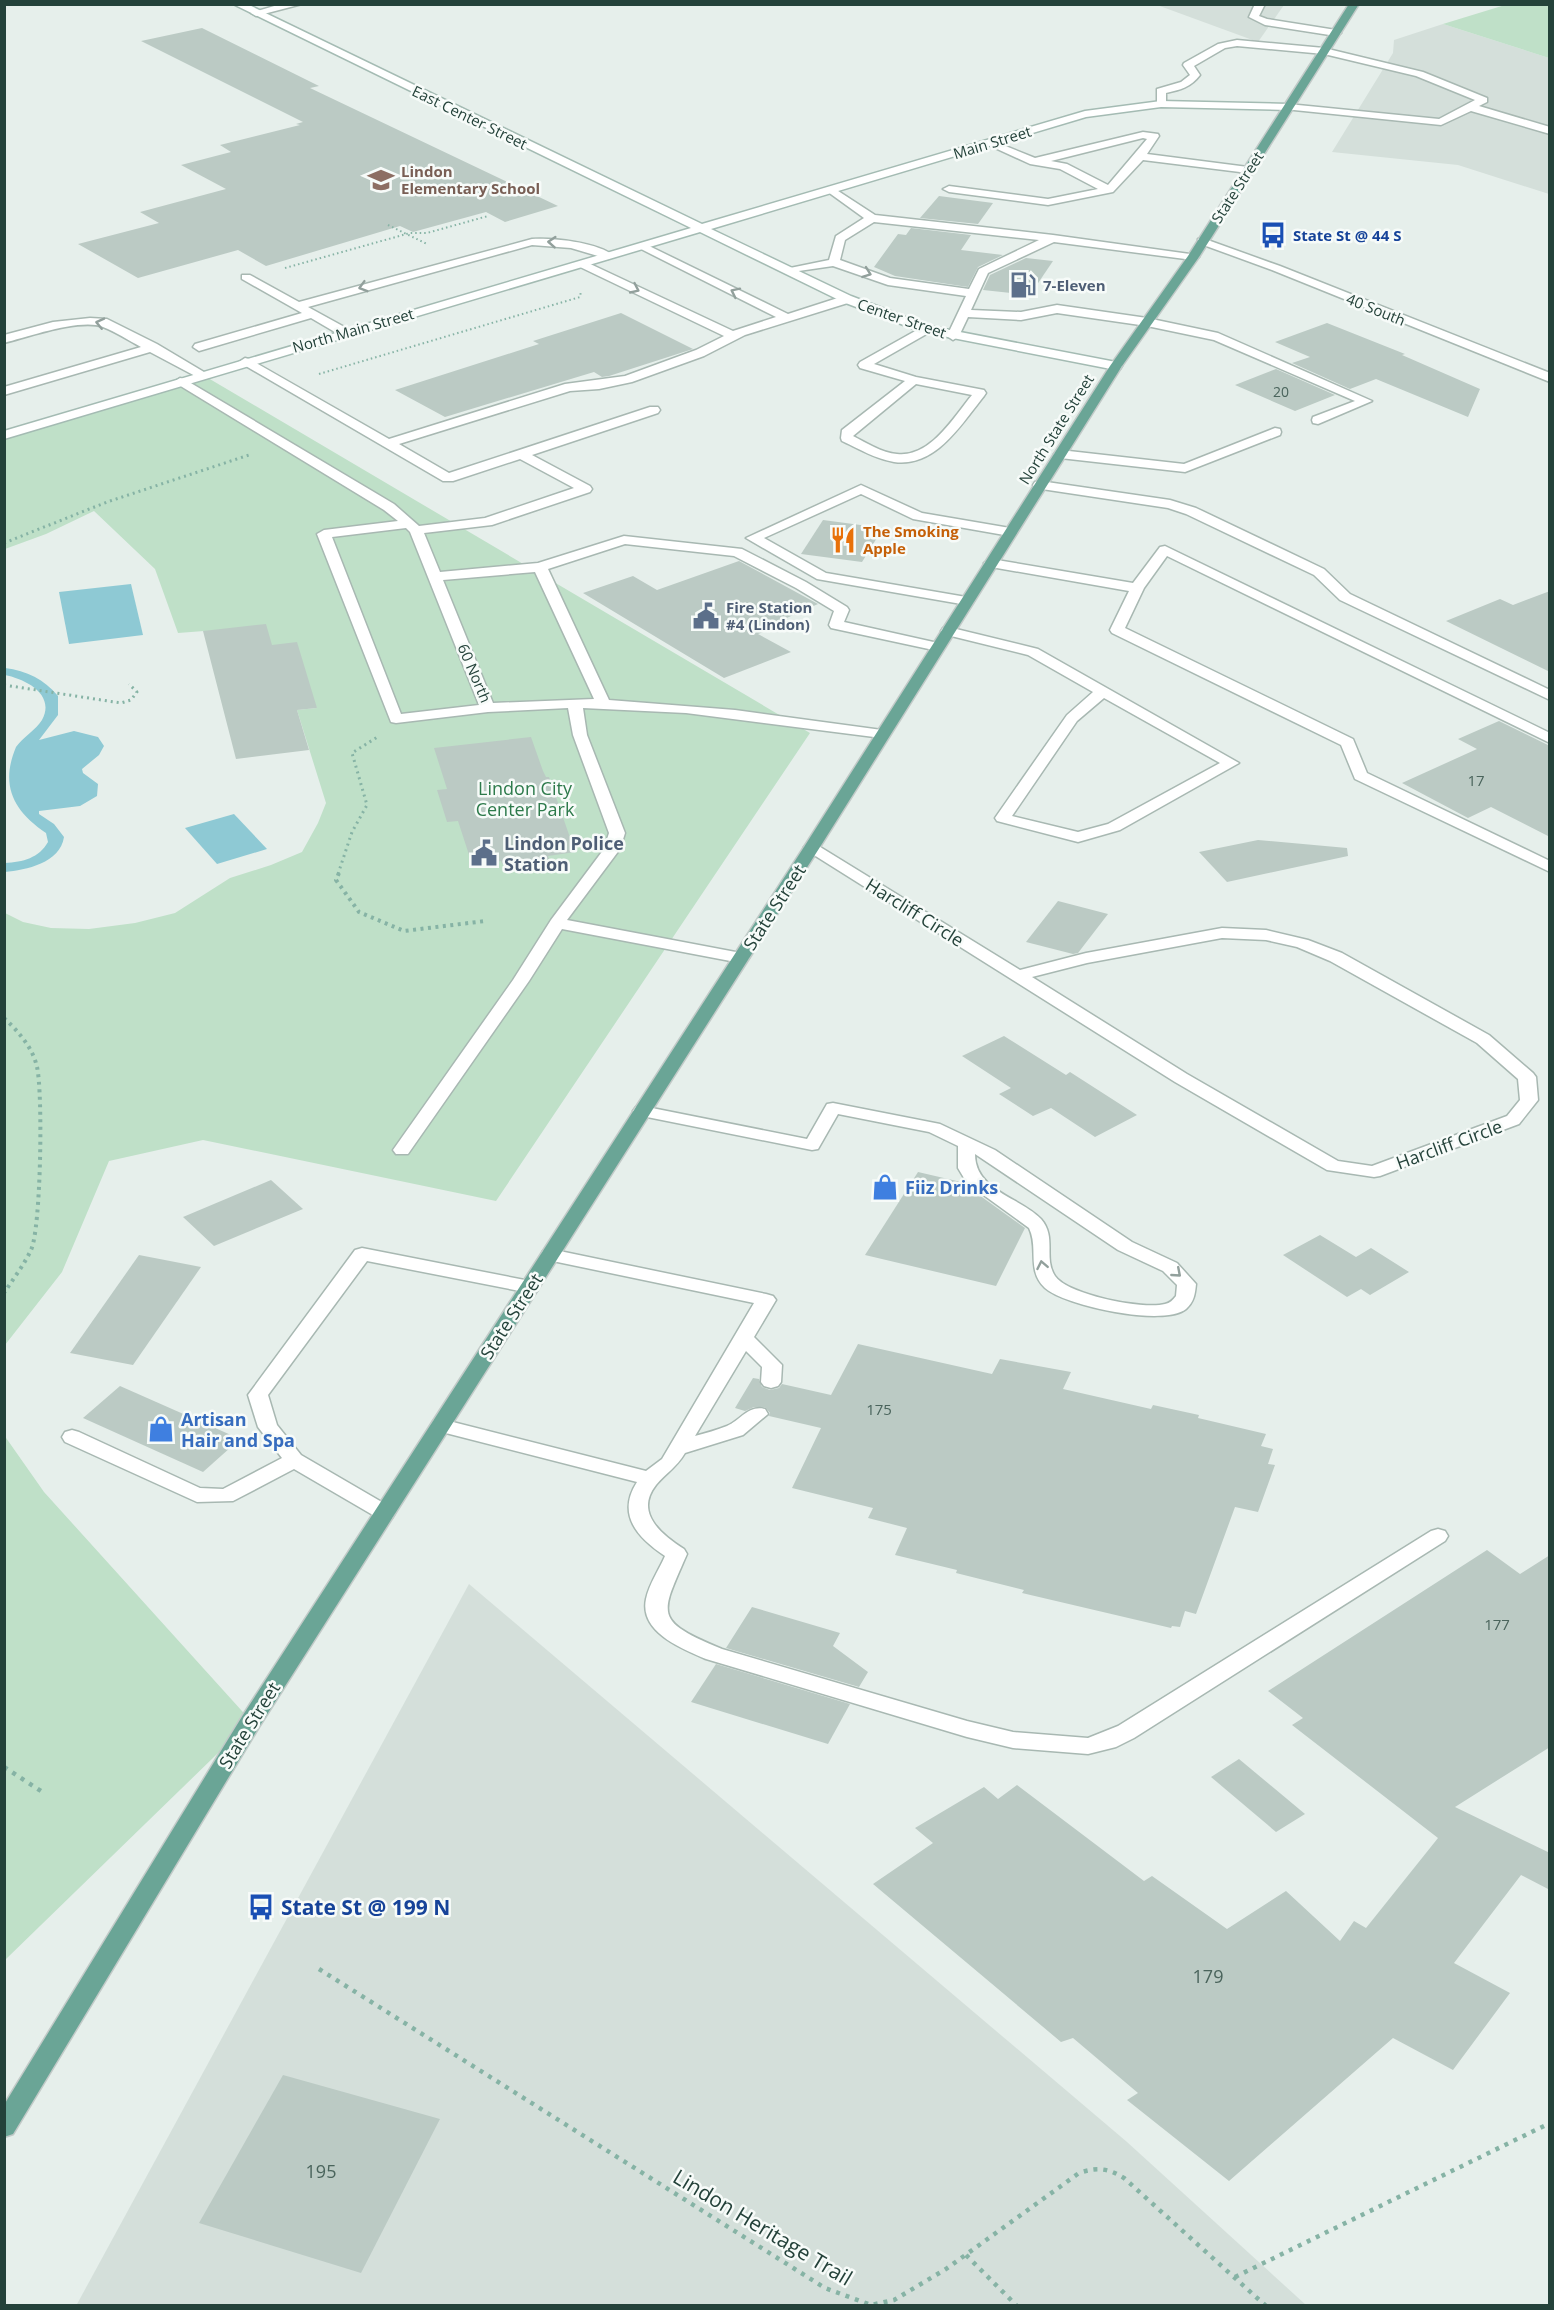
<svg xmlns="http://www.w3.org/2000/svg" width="1554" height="2310" viewBox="0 0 1554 2310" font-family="'Open Sans',sans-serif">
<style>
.built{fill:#d4dfda}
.green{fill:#bfe0c8}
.water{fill:#8ec9d4}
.building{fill:#bbcac4}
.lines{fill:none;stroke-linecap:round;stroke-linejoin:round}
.lane-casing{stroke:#a8b8b2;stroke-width:3}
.street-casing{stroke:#a8b8b2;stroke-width:3}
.secondary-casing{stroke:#a4bbb3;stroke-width:3}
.primary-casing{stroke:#c2cac8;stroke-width:3}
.path-far3{stroke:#86b3a5;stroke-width:2;stroke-dasharray:1.5 3;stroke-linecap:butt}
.path-far2{stroke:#86b3a5;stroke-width:3;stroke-dasharray:2 4;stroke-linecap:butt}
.path-far1{stroke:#86b3a5;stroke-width:4;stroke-dasharray:3 4.5;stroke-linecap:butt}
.path{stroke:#86b3a5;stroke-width:4.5;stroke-dasharray:4 6;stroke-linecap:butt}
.lane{fill:#fff;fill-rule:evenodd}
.street{fill:#fff;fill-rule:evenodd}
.secondary{fill:#fff;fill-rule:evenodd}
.primary{fill:#6aa596;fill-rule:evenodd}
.oneway{stroke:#92a09c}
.labels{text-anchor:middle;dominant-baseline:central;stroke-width:5;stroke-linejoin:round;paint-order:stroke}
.far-number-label{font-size:14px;fill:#4a645c}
.far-street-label{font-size:15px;fill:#24423a;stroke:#f7fbf9}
.far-education-label{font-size:15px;font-weight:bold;fill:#785e54;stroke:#f7fbf9;text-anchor:start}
.far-transit-label{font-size:15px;font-weight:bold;fill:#164399;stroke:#f7fbf9;text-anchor:start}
.far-service-label{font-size:15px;font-weight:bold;fill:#4e5e75;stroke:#f7fbf9;text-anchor:start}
.far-food-label{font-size:15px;font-weight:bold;fill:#c56008;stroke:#f7fbf9;text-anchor:start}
.number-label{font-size:15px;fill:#4a645c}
.park-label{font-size:18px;fill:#2d7a4b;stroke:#f7fbf9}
.service-label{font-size:18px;font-weight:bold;fill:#4e5e75;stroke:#f7fbf9;text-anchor:start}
.street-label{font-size:18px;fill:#24423a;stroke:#f7fbf9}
.shop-label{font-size:18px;font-weight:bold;fill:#366cbe;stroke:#f7fbf9;text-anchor:start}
.near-number-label{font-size:18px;fill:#4a645c}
.near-transit-label{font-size:21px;font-weight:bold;fill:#164399;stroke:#f7fbf9;text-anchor:start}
.near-street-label{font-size:21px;fill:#24423a;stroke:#f7fbf9}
</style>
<rect width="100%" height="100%" fill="#e6efeb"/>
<g class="built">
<polygon points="1157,5 1284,5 1258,42"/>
<polygon points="1443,24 1549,58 1549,194 1458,165 1332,152 1393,53 1394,40"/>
<polygon points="469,1584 1127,2142 1306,2305 76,2306"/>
</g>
<g class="green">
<polygon points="1505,5 1549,5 1549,58 1443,24"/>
<polygon points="203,375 810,733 496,1201 203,1140 109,1161 62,1272 5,1345 5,913 23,922 51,928 89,929 135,923 175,913 230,878 271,865 302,852 318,823 326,803 297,710 317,708 272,645 204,631 178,633 155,569 94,511 46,534 5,549 5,435"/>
<polygon points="4,1435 44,1492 251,1721 5,1960"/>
</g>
<g class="water">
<polygon points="131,584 143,635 69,644 59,592"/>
<path d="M 5,668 C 27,671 44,679 58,696 L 58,715 L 39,740 L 74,731 L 98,737 L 104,746 L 99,755 L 82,769 L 83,773 L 98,784 L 97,796 L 80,806 L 39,811 L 39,814 L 54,824 L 64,837 C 60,863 26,870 5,872 L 5,863 C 23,862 39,858 48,842 L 46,833 C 13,811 0,785 16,747 C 23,737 36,730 42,720 C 56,694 25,679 5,675 Z"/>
<polygon points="234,814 267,849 217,864 185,828"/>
</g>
<g class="building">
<polygon points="202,28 319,86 310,88 558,206 505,222 486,212 413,232 400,226 266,266 238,250 138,278 78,244 159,223 140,212 226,189 181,165 231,152 220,145 300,125 296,124 303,122 141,41"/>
<polygon points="939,196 993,203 978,224 920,218"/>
<polygon points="911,228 971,235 961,250 1003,255 978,267 968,287 895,276 874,267 898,234 906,235"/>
<polygon points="1026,258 1053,261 1030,295 983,290 990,275"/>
<polygon points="621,313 693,349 609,376 602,377 594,372 445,417 395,390 539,344 533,341"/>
<polygon points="1327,323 1405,354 1402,355 1480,389 1468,417 1376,379 1350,389 1292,363 1310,357 1275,342"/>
<polygon points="1276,369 1335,395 1295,411 1235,385"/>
<polygon points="823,520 883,528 862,562 801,554"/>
<polygon points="739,561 818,604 780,621 785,624 758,634 791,652 724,678 583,593 633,576 657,590"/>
<polygon points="1550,591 1550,672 1446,621 1500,599 1513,605"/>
<polygon points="266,624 272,645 297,642 317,708 297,710 309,750 236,759 203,631"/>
<polygon points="1499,721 1550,746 1550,837 1491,807 1468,818 1402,783 1477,749 1458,739"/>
<polygon points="531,737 543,771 546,777 549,777 575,852 548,856 549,859 502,864 501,861 472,864 458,821 447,822 437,790 447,789 434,748"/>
<polygon points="1258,840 1347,848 1348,856 1227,882 1199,852"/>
<polygon points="1058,901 1108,914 1078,953 1073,954 1026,942"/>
<polygon points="1004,1036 1066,1075 1070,1072 1137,1115 1095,1137 1051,1108 1033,1116 999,1094 1011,1088 962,1056"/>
<polygon points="918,1172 961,1182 1025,1228 996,1286 865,1255"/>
<polygon points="271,1180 303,1209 214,1246 183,1217"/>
<polygon points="1320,1235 1356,1257 1371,1248 1409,1272 1370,1295 1361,1289 1347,1297 1283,1255"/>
<polygon points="139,1255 201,1267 133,1365 70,1353"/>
<polygon points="858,1344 992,1374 1000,1359 1071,1372 1063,1389 1151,1409 1153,1405 1199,1415 1198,1418 1266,1434 1261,1446 1273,1449 1268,1464 1275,1465 1258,1512 1235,1507 1196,1614 1185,1611 1180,1627 1172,1626 1171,1628 1022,1593 1024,1590 956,1573 957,1570 895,1555 907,1528 868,1518 873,1508 792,1488 821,1428 769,1416 770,1413 765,1407 754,1407 745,1411 735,1408 753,1378 759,1379 762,1387 770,1390 779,1388 782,1384 831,1395"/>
<polygon points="120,1386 240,1439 203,1472 83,1418"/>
<polygon points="1487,1550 1520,1574 1550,1555 1550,1747 1455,1807 1550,1853 1550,1890 1521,1875 1454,1963 1510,1993 1453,2070 1393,2038 1229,2181 1127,2100 1138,2093 1073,2038 1061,2042 873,1884 933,1843 915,1828 984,1787 998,1799 1017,1785 1144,1881 1152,1876 1227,1929 1286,1891 1340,1941 1354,1921 1366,1928 1438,1838 1292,1725 1303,1718 1268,1691"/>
<polygon points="752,1607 840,1633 833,1646 868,1672 859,1687 726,1648"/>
<polygon points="716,1664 850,1704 828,1744 691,1702"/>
<polygon points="1239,1759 1305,1814 1276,1832 1211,1777"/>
<polygon points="283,2075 440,2119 361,2273 199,2223"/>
</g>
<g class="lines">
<g class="lane-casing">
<g id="lane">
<polygon points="1255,4 1265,4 1259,16 1267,19 1336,30 1341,33 1336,36 1265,25 1249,17"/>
<path d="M 1237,40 L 1324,48 L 1423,72 L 1487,98 L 1487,102 L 1479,106 L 1550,127 L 1550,134 L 1471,111 L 1441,125 L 1284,109 L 1283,107 L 1288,104 L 1439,119 L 1475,100 L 1416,76 L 1324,54 L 1237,46 L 1225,48 L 1194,66 L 1200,75 C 1191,87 1180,90 1166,93 L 1166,104 L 1157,106 L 1157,89 L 1181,82 L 1190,75 L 1183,65 L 1184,63 L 1218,44 Z"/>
<path d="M 1143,132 L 1158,134 L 1159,136 L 1147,154 L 1248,167 L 1253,170 L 1248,173 L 1143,160 L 1113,192 L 1048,205 L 949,192 L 943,189 L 949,186 L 1048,199 L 1098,189 L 1060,169 L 1030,164 L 984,143 L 985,141 L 993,141 L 1035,158 ZM 1143,138 L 1147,139 L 1108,185 L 1067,164 L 1051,161 Z"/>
<path d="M 832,187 L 875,215 L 1053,235 L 1197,255 L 1199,257 L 1193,260 L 1054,242 L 988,273 L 971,310 L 1021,312 L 1057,305 L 1147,318 L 1218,333 L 1372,401 L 1318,424 L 1313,423 L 1312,420 L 1313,417 L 1355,401 L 1214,340 L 1147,326 L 1057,313 L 1021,320 L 968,317 L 959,336 L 953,340 L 947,336 L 966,296 L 888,285 L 833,266 L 785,273 L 785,269 L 829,260 L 836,236 L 864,218 L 828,192 L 828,188 ZM 874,222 L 1039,240 L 979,269 L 969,289 L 890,278 L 840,260 L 845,240 Z"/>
<path d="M 532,239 C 554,238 597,242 614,256 L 608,259 L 571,248 L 532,245 L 308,307 L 348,329 L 348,335 L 340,335 L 311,318 L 199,351 L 193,347 L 195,344 L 302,313 L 242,279 L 242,275 L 250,275 L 299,302 Z"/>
<path d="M 643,243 L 788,314 L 847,295 L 853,299 L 851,302 L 745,335 L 704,356 L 632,382 L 599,389 L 570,391 L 399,444 L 449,473 L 650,407 L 658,407 L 660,410 L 658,413 L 532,455 L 590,486 L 592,489 L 590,492 L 492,525 L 424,533 L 440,572 L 538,563 L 624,536 L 742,549 L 806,582 L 847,607 L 849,610 L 844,622 L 938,643 L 945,647 L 938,651 L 831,628 L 829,625 L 834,611 L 796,588 L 734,556 L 625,544 L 548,569 L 609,700 L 735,710 L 882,730 L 889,734 L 882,738 L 686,713 L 583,708 L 587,735 L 625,833 L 620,849 L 567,920 L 741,953 L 749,958 L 741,963 L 562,929 L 529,981 L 408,1154 L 396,1154 L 393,1150 L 513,980 L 551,920 L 604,849 L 609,833 L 573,735 L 568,708 L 488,712 L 396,723 L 391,722 L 317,534 L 324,530 L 398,521 L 384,510 L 174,382 L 180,378 L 184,379 L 394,504 L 419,526 L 485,518 L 574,488 L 520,459 L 453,481 L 443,481 L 239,362 L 245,358 L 249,359 L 389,439 L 565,384 L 625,376 L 696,350 L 724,336 L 578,266 L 578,262 L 586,262 L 733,331 L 776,317 L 639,248 L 637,246 ZM 406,528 L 410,532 L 479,705 L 401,714 L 332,537 ZM 535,572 L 594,699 L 493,703 L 443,580 Z"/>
<path d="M 90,318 L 107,319 L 157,344 L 209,375 L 207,378 L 199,378 L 150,352 L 4,395 L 4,387 L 141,347 C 128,340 116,332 103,327 C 81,318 28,337 4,343 L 4,335 L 53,322 Z"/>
<path d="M 926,325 L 932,329 L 930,332 L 874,364 L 916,377 L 984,390 L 986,393 L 984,396 C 962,423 936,468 894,462 C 876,459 859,449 842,441 L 841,438 L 842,430 L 905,381 L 860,368 L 858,365 L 860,362 ZM 916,384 L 972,395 C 954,417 930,458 897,454 C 882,453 867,443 853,436 Z"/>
<polygon points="1275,428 1280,429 1281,432 1280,435 1185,472 1060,458 1054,454 1060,450 1184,464"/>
<polygon points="1040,481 1170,500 1196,508 1324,569 1350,594 1550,690 1550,700 1340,600 1314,575 1186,514 1168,508 1035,488 1033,485 1035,482"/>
<polygon points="861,485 922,513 1010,528 1017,532 1010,536 913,519 861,494 764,538 826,573 972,598 974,601 972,604 967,605 817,579 746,538"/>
<polygon points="1165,546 1550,733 1550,743 1167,556 1144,588 1125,628 1353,739 1367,773 1550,861 1550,872 1355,779 1341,745 1112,633 1110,630 1129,591 991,567 984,563 991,559 1133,583 1160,547"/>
<path d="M 948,627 L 1038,649 L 1239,763 L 1120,830 L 1078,842 L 997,821 L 995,818 L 1067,715 L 1093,692 L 1028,655 L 943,634 L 941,631 L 943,628 ZM 1104,698 L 1220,763 L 1108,824 L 1078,832 L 1012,816 L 1077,721 Z"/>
<path d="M 833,1103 L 940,1124 L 995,1150 L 1132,1242 L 1177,1263 L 1196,1284 C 1195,1294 1194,1302 1186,1309 C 1164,1327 1065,1306 1045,1288 C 1026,1270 1039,1248 1029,1228 L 967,1183 L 958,1168 L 958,1146 L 929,1132 L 838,1114 L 818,1149 L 812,1150 L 642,1116 L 636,1115 L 633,1111 L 636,1107 L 642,1106 L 807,1139 L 827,1104 ZM 975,1154 L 1118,1250 L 1163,1271 L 1177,1285 L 1176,1296 C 1173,1300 1170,1303 1165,1304 C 1144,1310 1068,1295 1055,1276 C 1043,1258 1057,1237 1041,1219 C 1020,1197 975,1191 975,1154 Z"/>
<polygon points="362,1248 530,1281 537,1283 539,1287 537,1291 530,1293 367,1261 268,1395 277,1425 301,1455 392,1508 395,1513 392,1518 385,1520 378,1518 294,1469 233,1501 197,1502 65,1442 62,1437 65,1432 72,1430 79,1432 200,1488 223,1489 282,1458 258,1427 248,1395 355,1250"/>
<path d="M 550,1249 L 766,1294 L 773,1296 L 776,1300 L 754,1337 L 782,1365 L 781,1382 L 778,1386 L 771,1388 L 764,1386 L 761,1382 L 762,1367 L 746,1351 L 695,1436 C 706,1433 717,1430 727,1426 C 741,1420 748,1405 765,1409 L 768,1414 L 743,1435 L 685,1453 C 676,1468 666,1473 656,1485 C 634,1513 662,1535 684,1549 L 687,1554 C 660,1616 653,1620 722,1649 L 967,1721 L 1013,1732 L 1088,1738 L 1118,1726 L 1431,1531 L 1438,1529 L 1445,1531 L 1448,1536 L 1445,1541 L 1134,1738 L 1116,1747 L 1088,1754 L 1013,1748 L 967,1737 L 706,1659 C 682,1649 639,1632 646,1599 C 649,1584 659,1570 665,1556 C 638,1538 616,1515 637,1482 L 434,1430 L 431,1425 L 434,1420 L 441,1419 L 646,1471 L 662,1459 L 754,1303 L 543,1259 L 541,1255 L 543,1251 Z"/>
</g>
</g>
<g class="street-casing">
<g id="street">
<polygon points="281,4 302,4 256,16 251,13"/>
<polygon points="1202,238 1280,266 1550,373 1550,382 1272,270 1198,243 1198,239"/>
<path d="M 812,842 L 1020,970 L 1086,953 L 1222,928 L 1266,930 L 1308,940 L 1342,953 L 1489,1035 L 1533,1073 L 1536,1077 L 1538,1100 L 1519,1124 L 1380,1176 L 1374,1177 L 1327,1170 L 1175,1082 L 806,850 L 804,847 ZM 1222,938 L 1266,940 L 1297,947 L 1330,961 L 1477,1043 L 1518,1079 L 1520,1100 L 1507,1116 L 1372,1166 L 1338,1161 L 1187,1074 L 1032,977 L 1087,963 Z"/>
</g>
</g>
<g class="secondary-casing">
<polygon id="secondary" points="233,4 247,4 702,224 1085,111 1161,101 1288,104 1293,107 1288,110 1161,107 1086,117 711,229 851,296 929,326 1116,362 1120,363 1122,366 1120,369 1116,370 922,332 843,302 700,232 4,439 4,431 691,228"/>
</g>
<g class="primary-casing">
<polygon id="primary" points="1349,4 1359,4 1199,257 1122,366 820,847 259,1727 13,2134 4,2137 4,2105 243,1715 804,847 1110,366 1188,256"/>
</g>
<g class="path-far3">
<polyline points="388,225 427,244"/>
<polyline points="285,268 410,233 427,233 488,216"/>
<polyline points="319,374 580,297 581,291"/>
</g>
<g class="path-far2">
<polyline points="4,543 107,502 249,455"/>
<polyline points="4,685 121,703 131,700 137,692 129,684"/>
<polyline points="338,874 352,832 367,805 352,753 379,736"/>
</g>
<g class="path-far1">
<polyline points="339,873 336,880 359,912 404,931 485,921"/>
<path d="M 4,1018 C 18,1031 33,1048 37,1067 C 43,1093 41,1229 31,1250 C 24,1265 13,1279 4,1293"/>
</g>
<g class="path">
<polyline points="4,1767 44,1793"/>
<path d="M 319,1969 L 825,2288 L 871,2305 L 894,2300 L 946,2269 L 1079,2173 C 1097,2167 1108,2168 1124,2178 L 1266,2306"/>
<polyline points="966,2255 1017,2306"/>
<polyline points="1235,2277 1550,2123"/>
</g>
<use href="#lane" class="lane"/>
<use href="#street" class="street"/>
<use href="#secondary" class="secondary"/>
<use href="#primary" class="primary"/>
</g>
<defs><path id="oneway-chevron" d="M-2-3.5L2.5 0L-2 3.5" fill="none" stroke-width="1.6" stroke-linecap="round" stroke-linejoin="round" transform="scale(1.5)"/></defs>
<g class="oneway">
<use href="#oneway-chevron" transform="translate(552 242) rotate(-176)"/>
<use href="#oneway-chevron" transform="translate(867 273) rotate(20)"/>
<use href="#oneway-chevron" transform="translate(363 287) rotate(164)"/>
<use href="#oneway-chevron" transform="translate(635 289) rotate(25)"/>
<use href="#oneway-chevron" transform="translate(735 292) rotate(-154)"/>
<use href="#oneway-chevron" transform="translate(100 323) rotate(-167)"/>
<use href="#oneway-chevron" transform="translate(1042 1265) rotate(-101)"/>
<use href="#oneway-chevron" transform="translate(1177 1273) rotate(41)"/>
</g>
<defs>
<g id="school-bare" transform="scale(2.07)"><path d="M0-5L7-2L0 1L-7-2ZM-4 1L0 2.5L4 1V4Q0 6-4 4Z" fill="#8d6e63" stroke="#f7fbf9" stroke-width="2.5" paint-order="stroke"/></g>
<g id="bus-bare" transform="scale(2.07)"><path d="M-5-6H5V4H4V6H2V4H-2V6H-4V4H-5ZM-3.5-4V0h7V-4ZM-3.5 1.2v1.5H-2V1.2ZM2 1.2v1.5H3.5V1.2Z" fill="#1a4fb4" stroke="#f7fbf9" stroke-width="2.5" paint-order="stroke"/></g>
<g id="fuel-bare" transform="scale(2.07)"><path d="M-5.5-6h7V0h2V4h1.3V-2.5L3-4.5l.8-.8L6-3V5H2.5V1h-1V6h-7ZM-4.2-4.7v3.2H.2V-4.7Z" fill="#5c6f8a" stroke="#f7fbf9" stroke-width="2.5" paint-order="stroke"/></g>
<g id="restaurant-bare" transform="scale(2.07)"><path d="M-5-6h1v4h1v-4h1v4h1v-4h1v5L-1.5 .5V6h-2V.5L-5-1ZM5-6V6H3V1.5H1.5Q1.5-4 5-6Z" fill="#e8710a" stroke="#f7fbf9" stroke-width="2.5" paint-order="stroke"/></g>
<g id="civic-bare" transform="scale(2.07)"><path d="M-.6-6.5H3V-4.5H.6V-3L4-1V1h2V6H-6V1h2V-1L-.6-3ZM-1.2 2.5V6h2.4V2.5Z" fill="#5c6f8a" stroke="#f7fbf9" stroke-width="2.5" paint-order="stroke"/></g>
<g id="shop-bare" transform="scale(2.07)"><path d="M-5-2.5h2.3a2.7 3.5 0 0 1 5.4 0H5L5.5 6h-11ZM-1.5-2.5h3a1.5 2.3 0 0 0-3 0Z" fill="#3f7fe0" stroke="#f7fbf9" stroke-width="2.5" paint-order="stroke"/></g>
</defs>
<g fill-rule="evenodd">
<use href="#school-bare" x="381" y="180"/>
<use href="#bus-bare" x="1273" y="235"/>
<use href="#fuel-bare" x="1023" y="285"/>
<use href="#restaurant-bare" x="843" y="540"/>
<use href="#civic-bare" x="706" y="616"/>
<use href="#civic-bare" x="484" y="853"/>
<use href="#shop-bare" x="885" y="1187"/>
<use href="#shop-bare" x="161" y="1429"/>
<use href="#bus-bare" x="261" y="1907"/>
</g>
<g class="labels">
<g class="far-number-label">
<text x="1281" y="391">20</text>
</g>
<g class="far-street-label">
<text transform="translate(470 117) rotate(26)">East Center Street</text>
<text transform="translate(992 142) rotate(-17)">Main Street</text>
<text transform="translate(1237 187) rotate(-57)">State Street</text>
<text transform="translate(1376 309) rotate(22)">40 South</text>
<text transform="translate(902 318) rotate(19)">Center Street</text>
<text transform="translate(353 330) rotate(-16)">North Main Street</text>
<text transform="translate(1056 429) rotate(-58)">North State Street</text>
<text transform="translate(475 673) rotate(67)">60 North</text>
</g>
<g class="far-education-label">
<text x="401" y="171">Lindon<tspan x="401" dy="17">Elementary School</tspan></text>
</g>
<g class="far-transit-label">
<text x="1293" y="235">State St @ 44 S</text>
</g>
<g class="far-service-label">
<text x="1043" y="285">7-Eleven</text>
<text x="726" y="607">Fire Station<tspan x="726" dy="17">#4 (Lindon)</tspan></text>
</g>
<g class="far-food-label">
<text x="863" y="531">The Smoking<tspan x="863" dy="17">Apple</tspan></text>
</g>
<g class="number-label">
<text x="1476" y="780">17</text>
<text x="879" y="1409">175</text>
<text x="1497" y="1624">177</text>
</g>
<g class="park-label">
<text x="525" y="788">Lindon City<tspan x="525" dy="21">Center Park</tspan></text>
</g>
<g class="service-label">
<text x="504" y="843">Lindon Police<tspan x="504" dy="21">Station</tspan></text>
</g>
<g class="street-label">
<text transform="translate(774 907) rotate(-57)">State Street</text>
<text transform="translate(915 912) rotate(32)">Harcliff Circle</text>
<text transform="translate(1449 1144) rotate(-20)">Harcliff Circle</text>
<text transform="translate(511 1316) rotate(-57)">State Street</text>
<text transform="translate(249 1725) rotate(-58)">State Street</text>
</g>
<g class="shop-label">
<text x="905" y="1187">Fiiz Drinks</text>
<text x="181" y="1419">Artisan<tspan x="181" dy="21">Hair and Spa</tspan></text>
</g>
<g class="near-number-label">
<text x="1208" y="1976">179</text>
<text x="321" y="2171">195</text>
</g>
<g class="near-transit-label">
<text x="281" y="1907">State St @ 199 N</text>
</g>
<g class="near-street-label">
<text transform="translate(763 2227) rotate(31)">Lindon Heritage Trail</text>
</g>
</g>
<rect width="1554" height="2310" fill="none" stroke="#24423a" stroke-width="12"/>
</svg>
